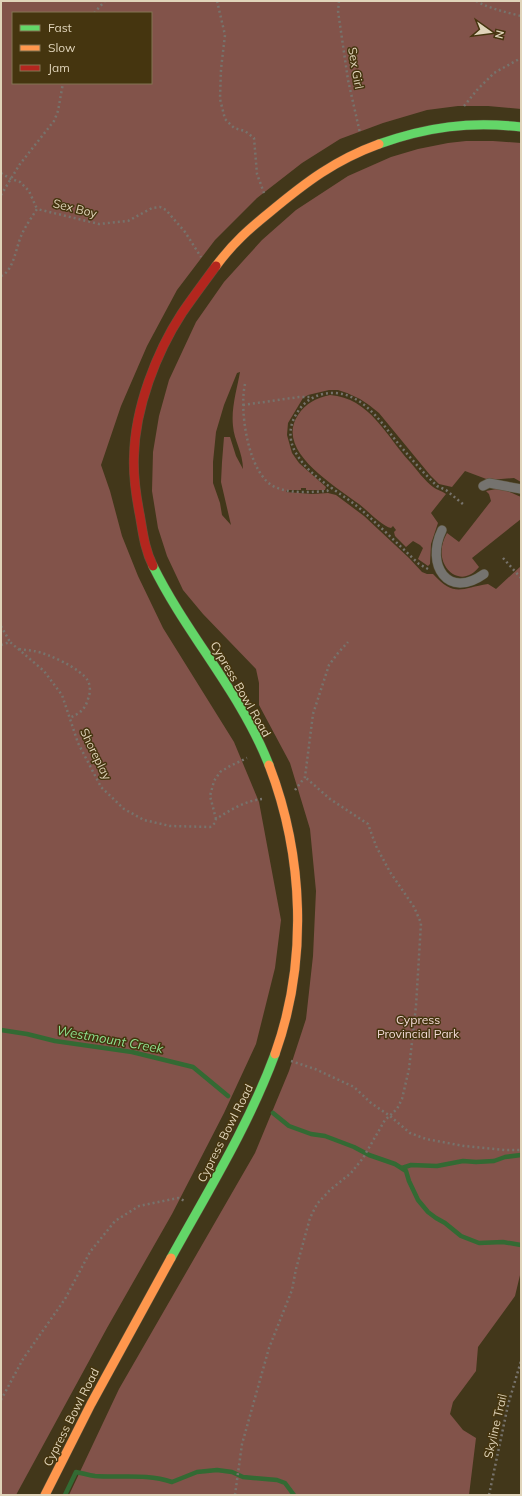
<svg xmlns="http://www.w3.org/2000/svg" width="522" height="1496" viewBox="0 0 522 1496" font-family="Mulish,sans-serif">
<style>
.green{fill:#82534a;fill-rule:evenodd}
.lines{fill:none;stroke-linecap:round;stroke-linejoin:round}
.stream{stroke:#336a33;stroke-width:4.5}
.lane-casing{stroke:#5b523a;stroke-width:10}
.fast-casing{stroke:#5b523a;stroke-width:10}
.slow-casing{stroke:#5b523a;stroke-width:10}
.jam-casing{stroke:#5b523a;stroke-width:10}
.path{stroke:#77736c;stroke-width:2.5;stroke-dasharray:2 3;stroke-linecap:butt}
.lane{stroke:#75736f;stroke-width:9}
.fast{stroke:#63d668;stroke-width:9}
.slow{stroke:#ff974d;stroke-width:9}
.jam{stroke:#b3261e;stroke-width:9}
.labels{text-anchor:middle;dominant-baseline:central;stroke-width:3;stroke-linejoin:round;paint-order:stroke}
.street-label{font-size:12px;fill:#e0d4ba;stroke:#45350f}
.park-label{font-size:12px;fill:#f2d9d6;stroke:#45350f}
.water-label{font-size:13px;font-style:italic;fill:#8de18f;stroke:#45350f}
</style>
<rect width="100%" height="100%" fill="#42371a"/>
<g class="green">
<path d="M 1,1 L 521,1 L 521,109 L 488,106 L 458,106 L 427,110 L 383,123 L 340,139 L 302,163 L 257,198 L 215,240 L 177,290 L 147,346 L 121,406 L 101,465 L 110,491 L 122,536 L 138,576 L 163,628 L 234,742 L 259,802 L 281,920 L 275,968 L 256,1044 L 224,1113 L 172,1214 L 107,1328 L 16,1495 L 1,1495 ZM 13,13 L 151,13 L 151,83 L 13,83 Z"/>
<path d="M 466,141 L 493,141 L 521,143 L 521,482 L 514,478 L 489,480 L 465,471 L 452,487 L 439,484 L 430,475 L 379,413 L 369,405 L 360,399 L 347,393 L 338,390 L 329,390 L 308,395 L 303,398 L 288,423 L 287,435 L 292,453 L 299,463 L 326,487 L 325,490 L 306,490 L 306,488 L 301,488 L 301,490 L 287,490 L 286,492 L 312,494 L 328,493 L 336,495 L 364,516 L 409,558 L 422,572 L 427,574 L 433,574 C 455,598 461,588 488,584 L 496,589 L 521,566 L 521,1271 L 515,1296 L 478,1347 L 476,1371 L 453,1402 L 450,1414 L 463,1430 L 476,1438 L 469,1495 L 69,1495 L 119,1389 L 255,1153 L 289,1071 L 306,1019 L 313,956 L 316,891 L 310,829 L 290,763 L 259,705 L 259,683 L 256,669 L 203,614 L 183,590 L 167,556 L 158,528 L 152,491 L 153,452 L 159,416 L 169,380 L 196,322 L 224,282 L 262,240 L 296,210 L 348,176 L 391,157 L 418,149 L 448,143 ZM 240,372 C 237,389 231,408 233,426 C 234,440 243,453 243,469 L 236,456 L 230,437 L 224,437 L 222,462 L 221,482 L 231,525 L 222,515 L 220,503 L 213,483 L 213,462 L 216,432 L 224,405 L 237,373 Z"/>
<path d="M 330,395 C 370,398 386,436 410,462 C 417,470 424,480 433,487 C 437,490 442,491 446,494 L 431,513 L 438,523 L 431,544 L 430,564 L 428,566 L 418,559 L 423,548 L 420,545 L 413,541 L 406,547 L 395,536 L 394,532 L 396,530 L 393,526 L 391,528 C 383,527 367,510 359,504 C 336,486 274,451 298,415 C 306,403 316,398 330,395 Z"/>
<path d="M 501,488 L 521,497 L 521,519 L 472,558 L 479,567 C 460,592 429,564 447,533 L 459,542 L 491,501 L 489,494 L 486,491 Z"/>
</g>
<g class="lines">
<g class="stream">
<polyline points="1,1030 27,1034 55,1041 132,1052 193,1067 228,1096"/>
<polyline points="273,1113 289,1126 311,1134 325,1136 354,1147 369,1155 395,1164 406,1171 409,1181 418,1200 428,1212 436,1218 445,1223 461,1236 479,1243 503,1242 521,1245"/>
<polyline points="402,1168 411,1165 437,1166 463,1161 476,1162 494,1161 505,1157 521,1155"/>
<path d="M 65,1495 L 76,1472 C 82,1473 88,1475 95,1476 C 121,1478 146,1473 172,1482 L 197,1472 L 217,1470 L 232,1472 L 243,1477 L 277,1480 L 285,1483 L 294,1495"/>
</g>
<g class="lane-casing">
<g id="lane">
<polyline points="483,486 489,483 521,489"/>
<path d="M 442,530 C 425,565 448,600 484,574"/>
</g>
</g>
<g class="fast-casing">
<g id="fast">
<path d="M 379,144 C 427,127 470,121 521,127"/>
<path d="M 153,566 C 187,635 241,693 269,765"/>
<path d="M 171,1258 C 208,1191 248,1127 275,1054"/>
</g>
</g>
<g class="slow-casing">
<g id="slow">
<path d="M 216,266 C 233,243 249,229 270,212 C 306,182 335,160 379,144"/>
<path d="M 269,765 C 304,856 308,962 275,1054"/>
<polyline points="45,1495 91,1404 171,1258"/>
</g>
</g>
<g class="jam-casing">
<path id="jam" d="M 153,566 C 145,550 143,534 140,516 C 136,496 133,476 134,456 C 135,408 156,353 182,313 C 193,297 205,281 216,266"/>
</g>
<g class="path">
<polyline points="217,1 225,35 221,69 220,99 225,119 234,128 245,131 254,138 257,174 264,193"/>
<polyline points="339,1 338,11 348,80 360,133"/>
<path d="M 476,1 C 491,9 505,12 521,16"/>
<polyline points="94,13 105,1"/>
<polyline points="464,106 477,90 494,73 521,58"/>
<polyline points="1,173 11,179 20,182 29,191 37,209"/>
<polyline points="1,195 20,164 54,121 58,111 63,83"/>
<path d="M 1,276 C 14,271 16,246 22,234 C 26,225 32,217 37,209 L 99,224 L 128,221 L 152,208 L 160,207 L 166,210 L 185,232 L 201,257"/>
<path d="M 245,384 C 239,410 248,475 275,487 C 290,494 311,492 327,491 L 331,488"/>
<polyline points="243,405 299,397 312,397"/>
<polyline points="503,558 521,578"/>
<path d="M 428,569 L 419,564 C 401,547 384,530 366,514 C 344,493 311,480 296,453 C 288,440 289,425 297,413 C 303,403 311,397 323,394 C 358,387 378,418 397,442 C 408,455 419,468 431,480 L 437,486 L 446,490 L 464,505"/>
<polyline points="1,626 10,642"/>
<path d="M 1,645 L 10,642 L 44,671 L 62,695 L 78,743 L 101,787 L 124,809 L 144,820 L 170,826 L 210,827 L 215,823 L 216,819 C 230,810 245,801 262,799"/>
<path d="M 19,649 C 24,650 29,650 34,651 C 47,653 82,669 88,681 C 91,687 90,694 88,699 C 85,710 79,714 69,718"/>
<polyline points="295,790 305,777 313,714 329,665 338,653 348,642"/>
<polyline points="216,819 210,796 214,781 220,772 230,766 247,758"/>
<polyline points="291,1061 315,1069 354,1087 371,1103 390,1116 410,1133 426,1139 464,1146 505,1150 521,1150"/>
<polyline points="1,1400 23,1359 65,1299 90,1252 115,1221 139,1206 178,1198 185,1201"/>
<polyline points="235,1495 242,1444 269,1348 292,1290 296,1269 310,1218 317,1204 330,1190 351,1173 363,1158 385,1120 397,1109 402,1099 409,1069 416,1006 421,923 414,907 390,872 376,846 368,824 330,799 305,777"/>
<polyline points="489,1495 508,1405 521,1361"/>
</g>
<use href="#lane" class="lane"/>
<use href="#fast" class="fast"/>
<use href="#slow" class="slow"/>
<use href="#jam" class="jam"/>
</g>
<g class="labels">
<g class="street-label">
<text transform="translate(356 68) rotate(80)">Sex Girl</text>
<text transform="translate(75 208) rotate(14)">Sex Boy</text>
<text transform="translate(241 689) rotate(60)">Cypress Bowl Road</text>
<text transform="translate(96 754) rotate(64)">Shoreplay</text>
<text transform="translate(225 1133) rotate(-63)">Cypress Bowl Road</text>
<text transform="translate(71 1417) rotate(-63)">Cypress Bowl Road</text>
<text transform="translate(495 1426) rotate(-77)">Skyline Trail</text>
</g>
<g class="park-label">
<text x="418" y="1019">Cypress<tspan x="418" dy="14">Provincial Park</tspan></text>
</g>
<g class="water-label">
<text transform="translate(110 1039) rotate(10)">Westmount Creek</text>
</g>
</g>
<rect width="522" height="1496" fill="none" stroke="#e0d4ba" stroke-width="4"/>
<rect x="12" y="12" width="140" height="72" fill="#45350f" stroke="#837553"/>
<rect x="20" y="25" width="20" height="6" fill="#63d668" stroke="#837553"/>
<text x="48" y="32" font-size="12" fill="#e0d4ba">Fast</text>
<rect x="20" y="45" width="20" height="6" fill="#ff974d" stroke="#837553"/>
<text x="48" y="52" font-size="12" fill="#e0d4ba">Slow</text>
<rect x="20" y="65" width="20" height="6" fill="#b3261e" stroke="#837553"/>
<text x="48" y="72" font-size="12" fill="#e0d4ba">Jam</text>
<g transform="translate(490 32) rotate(104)" stroke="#45350f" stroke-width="3" paint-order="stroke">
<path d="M0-3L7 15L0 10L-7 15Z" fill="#e0d4ba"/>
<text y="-6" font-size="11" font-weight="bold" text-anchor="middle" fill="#e0d4ba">N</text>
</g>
</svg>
